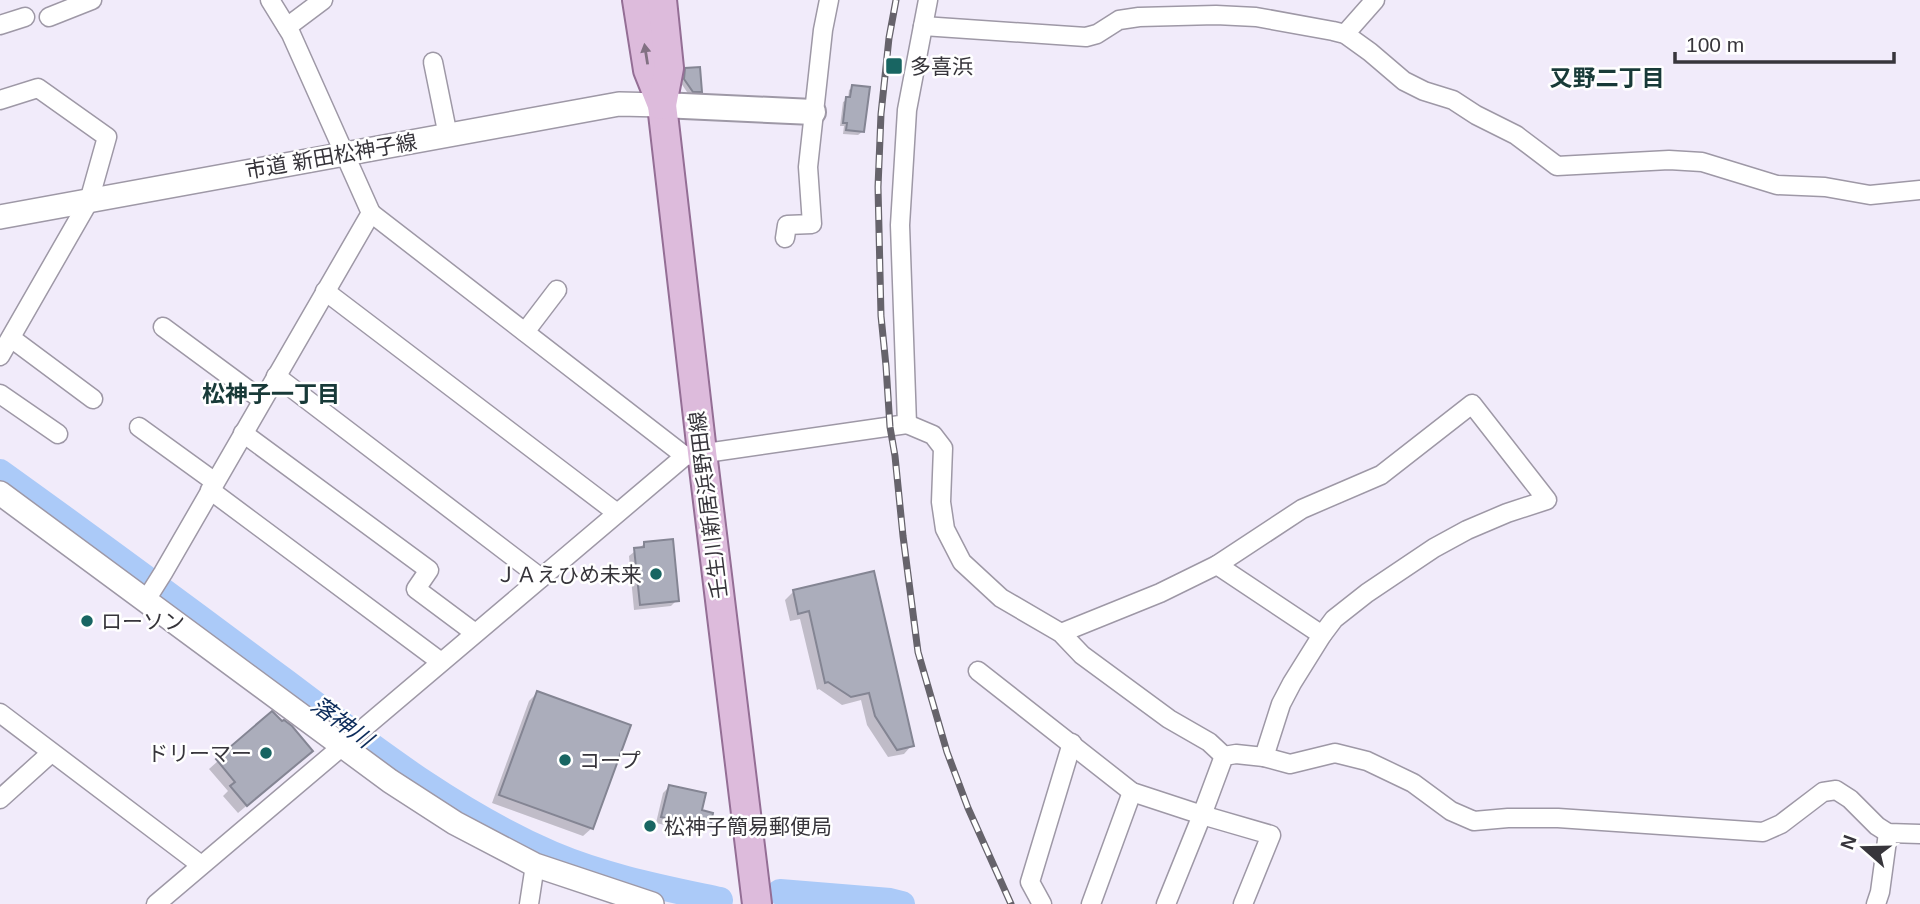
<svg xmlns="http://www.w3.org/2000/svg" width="1920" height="904" viewBox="0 0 1920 904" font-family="Arial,'Noto Sans JP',sans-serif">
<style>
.shadow{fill:#0003}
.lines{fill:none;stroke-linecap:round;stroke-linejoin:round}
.river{stroke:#abcaf8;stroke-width:26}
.building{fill:#abadbb;stroke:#848593;stroke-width:2}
.minor-casing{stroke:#9e98a6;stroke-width:21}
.tertiary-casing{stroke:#9e98a6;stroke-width:26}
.secondary-casing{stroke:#9e98a6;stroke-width:28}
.primary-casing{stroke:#946e95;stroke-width:32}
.minor{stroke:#fff;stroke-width:18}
.tertiary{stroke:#fff;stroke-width:23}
.secondary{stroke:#fff;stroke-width:24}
.primary{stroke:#ddbbdc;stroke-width:28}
.rail-casing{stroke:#66636b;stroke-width:7}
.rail{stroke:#fff;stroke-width:4.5;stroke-dasharray:13;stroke-linecap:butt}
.oneway{fill:#827183}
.poi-dot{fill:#186562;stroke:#fff;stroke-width:2.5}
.labels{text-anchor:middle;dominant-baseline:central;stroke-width:5;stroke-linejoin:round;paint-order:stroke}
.poi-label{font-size:21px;fill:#37353b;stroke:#fff;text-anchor:start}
.street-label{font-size:21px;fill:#37353b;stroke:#fff}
.neighbourhood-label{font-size:23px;font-weight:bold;fill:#183a38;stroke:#fff}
.water-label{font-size:23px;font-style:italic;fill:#0d2c5b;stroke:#fff}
</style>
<rect width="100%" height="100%" fill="#f1ebfa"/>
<g class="shadow">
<polygon points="686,70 700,91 697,95 689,95 681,83 682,74"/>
<polygon points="853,87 862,132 858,135 843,134 844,126 840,126 843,102 848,99 849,90"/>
<polygon points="644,544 677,600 671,606 634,610 629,556"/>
<polygon points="873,573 912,745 904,754 888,757 867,725 861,700 842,705 819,689 817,690 800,619 790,621 785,600 794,591"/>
<polygon points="537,693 592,828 583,836 492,803 529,701"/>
<polygon points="272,713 282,723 302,759 238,813 223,796 228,791 209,769"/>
<polygon points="669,787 700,812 708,828 702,834 656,823 663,793"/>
</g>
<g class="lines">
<g class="river">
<path d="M 0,472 C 96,541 191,611 286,682 C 371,746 453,811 552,854 C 606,877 664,888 720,900"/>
<polyline points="780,892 890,901 902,904"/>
</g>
</g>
<g class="building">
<polygon points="700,67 702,92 693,92 684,79 685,68"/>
<polygon points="852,85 870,87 864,132 846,130 847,123 843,123 846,97 850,97"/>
<polygon points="673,539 679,601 640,605 634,548 644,547 644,542"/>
<polygon points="874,571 914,746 897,750 875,716 869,693 851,697 828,682 825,683 809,611 798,614 793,590"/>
<polygon points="537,691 631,725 593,829 499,795"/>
<polygon points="272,711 282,721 284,720 292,726 313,751 247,806 230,786 235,782 216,759"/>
<polygon points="669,785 706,793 702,810 713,813 710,829 661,817"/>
</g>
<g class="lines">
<g class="minor-casing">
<g id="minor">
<polyline points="49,17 92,0"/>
<polyline points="0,25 25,17"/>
<polyline points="923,26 1086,37 1097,34 1119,20 1139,17 1216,15 1256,17 1333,31 1345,34 1370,52 1404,81 1424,91 1453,100 1476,115 1516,135 1557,166 1669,160 1702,162 1777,185 1825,187 1870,195 1920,190"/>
<polyline points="287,27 323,0"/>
<polyline points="1345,34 1375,0"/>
<polyline points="433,62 448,136"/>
<polyline points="0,100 38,88 107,137 89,201 0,356"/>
<polyline points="371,213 685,456"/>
<polyline points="785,238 787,225 812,224 808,167 823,30 829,0"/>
<polyline points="325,291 617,513"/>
<polyline points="163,327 262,400"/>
<polyline points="525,332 557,290"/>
<polyline points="11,338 93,399"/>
<polyline points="276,376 541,578"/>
<polyline points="0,394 58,434"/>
<polyline points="907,424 933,435 943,448 941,502 945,529 962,562 1001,598 1061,633 1082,655 1169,719 1209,742 1224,756"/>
<polyline points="139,427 215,482"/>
<polyline points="243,433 429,570 416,589 475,633"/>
<polyline points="210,490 441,662"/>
<polyline points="1217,565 1302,509 1381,475 1472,404 1547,500 1507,513 1467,530 1434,548 1367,593 1334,619 1322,635 1292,683 1281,704 1264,757"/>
<polyline points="146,600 163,573 371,213 291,34 270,0"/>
<polyline points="1061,633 1160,593 1217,565 1322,635"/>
<polyline points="978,671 1132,792 1202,815 1224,756 1236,754 1264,757 1290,764 1335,753 1367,761 1413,783 1451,811 1474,821 1508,818 1558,818 1763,832 1781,824 1823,792 1836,790 1850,799 1877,826 1888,833 1920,834"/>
<polyline points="0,713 201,865"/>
<polyline points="0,799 51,753"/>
<polyline points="156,904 685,456 907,424 900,225 907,110 928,0"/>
<polyline points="529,904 535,865"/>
<polyline points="1042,904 1030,882 1072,743"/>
<polyline points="1091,904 1132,792"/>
<polyline points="1166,904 1202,815 1271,835 1243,904"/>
<polyline points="1876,904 1880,892 1888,833"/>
</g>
</g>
<g class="tertiary-casing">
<g id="tertiary">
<polyline points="0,217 619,104 662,105"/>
<polyline points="0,493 390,781 455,823 535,865 652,904"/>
</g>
</g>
<g class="secondary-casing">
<polyline id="secondary" points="662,105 813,112"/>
</g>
<g class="primary-casing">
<g id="primary">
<polyline points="637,0 648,70 662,105 702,452 757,904"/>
<polyline points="662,0 669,68 662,105"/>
</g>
</g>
<use href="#minor" class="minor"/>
<use href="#tertiary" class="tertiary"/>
<use href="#secondary" class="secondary"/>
<use href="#primary" class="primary"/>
<g class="rail-casing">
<polyline id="rail" points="896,0 889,38 881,114 878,187 881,316 886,366 890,427 895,456 903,536 918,652 947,752 968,808 1011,904"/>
</g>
<use href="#rail" class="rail"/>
</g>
<defs><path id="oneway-solid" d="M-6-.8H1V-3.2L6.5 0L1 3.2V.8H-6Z" transform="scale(1.75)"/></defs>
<use class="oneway" href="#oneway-solid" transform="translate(646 54) rotate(-99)"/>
<g class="poi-dot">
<rect x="885" y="57" width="18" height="18" rx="3.5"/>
<circle cx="656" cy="574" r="7"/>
<circle cx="87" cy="621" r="7"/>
<circle cx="266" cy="753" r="7"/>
<circle cx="565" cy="760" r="7"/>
<circle cx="650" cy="826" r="7"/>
</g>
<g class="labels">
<g class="poi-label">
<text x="910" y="66">多喜浜</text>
<text x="642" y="574" text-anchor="end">ＪＡえひめ未来</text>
<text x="101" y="621">ローソン</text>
<text x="252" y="753" text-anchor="end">ドリーマー</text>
<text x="579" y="760">コープ</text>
<text x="664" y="826">松神子簡易郵便局</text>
</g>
<g class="street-label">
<text transform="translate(331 156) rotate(-10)">市道 新田松神子線</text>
<text transform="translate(708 505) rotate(-97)">壬生川新居浜野田線</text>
</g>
<g class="neighbourhood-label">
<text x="1607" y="78">又野二丁目</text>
<text x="271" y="394">松神子一丁目</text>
</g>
<g class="water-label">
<text transform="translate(342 722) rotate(36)">落神川</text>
</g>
</g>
<g transform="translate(1864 848) rotate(290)" stroke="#ffffff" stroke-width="5" paint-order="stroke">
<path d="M0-5L12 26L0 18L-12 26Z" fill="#37353b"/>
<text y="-10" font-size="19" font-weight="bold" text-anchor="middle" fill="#37353b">N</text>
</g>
<path d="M1675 52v10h219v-10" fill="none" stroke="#37353b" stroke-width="3.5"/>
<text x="1686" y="52" font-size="21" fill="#37353b" stroke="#ffffff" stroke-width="5" paint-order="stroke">100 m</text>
</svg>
